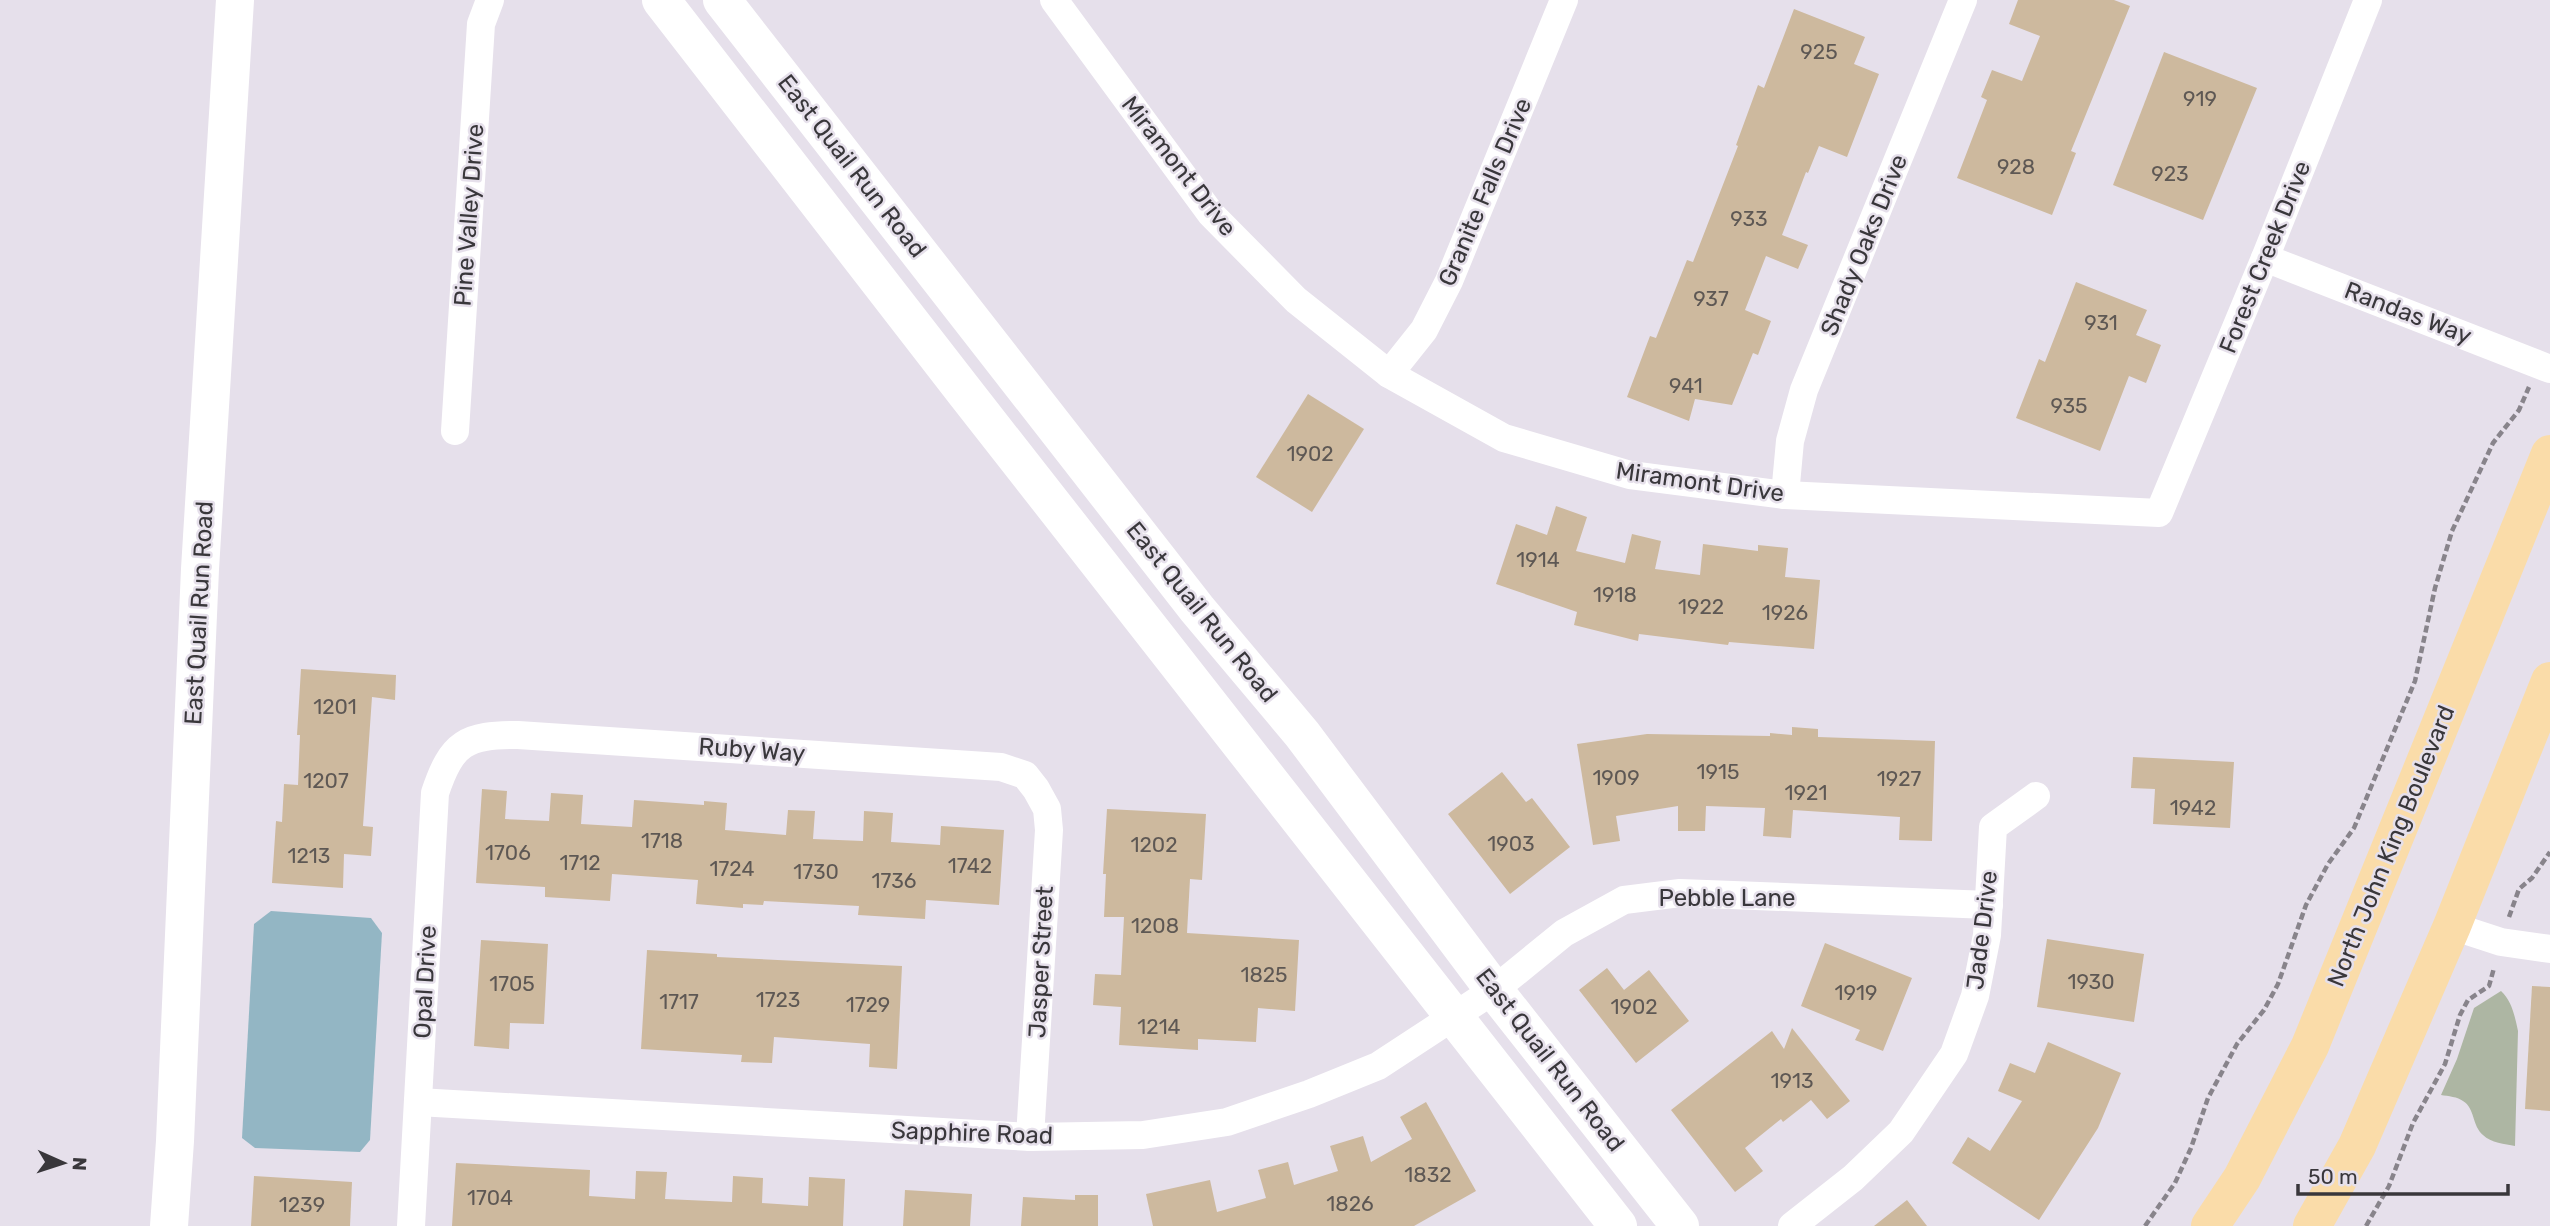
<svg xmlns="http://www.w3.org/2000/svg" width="2550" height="1226" viewBox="0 0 2550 1226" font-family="Rubik,sans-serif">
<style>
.green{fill:#adb6a3}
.water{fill:#93b6c4}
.building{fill:#cdb99e}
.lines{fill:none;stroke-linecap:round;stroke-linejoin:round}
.path{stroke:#88848b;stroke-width:4.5;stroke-dasharray:7 3.5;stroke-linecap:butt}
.street{stroke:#fff;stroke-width:28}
.secondary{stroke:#fff;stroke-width:38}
.primary{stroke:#fadca9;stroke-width:38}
.labels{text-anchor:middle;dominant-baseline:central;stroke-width:5;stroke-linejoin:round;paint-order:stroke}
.number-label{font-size:21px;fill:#5e5854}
.street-label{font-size:24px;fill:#39373b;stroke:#e6e0eb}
</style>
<rect width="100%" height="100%" fill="#e6e0eb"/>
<path class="green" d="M 2501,991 C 2512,1001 2515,1017 2518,1031 L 2515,1146 C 2505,1144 2491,1143 2483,1135 C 2472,1126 2475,1108 2463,1101 C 2458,1097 2448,1096 2441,1095 L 2457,1059 L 2474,1008 Z"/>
<polygon class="water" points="271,911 371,918 382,933 370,1140 360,1152 255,1148 242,1138 254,924"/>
<g class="building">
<polygon points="2018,0 2114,0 2130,6 2071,151 2076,153 2052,215 1957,178 1987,100 1981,97 1992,70 2022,81 2040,36 2009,24"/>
<polygon points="1794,9 1865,37 1854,64 1879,74 1847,157 1819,146 1808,173 1806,172 1782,235 1808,245 1798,269 1766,256 1745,310 1771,321 1758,355 1753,353 1732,405 1695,399 1689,421 1627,397 1650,336 1656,338 1687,260 1693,262 1738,146 1736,145 1758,85 1764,88"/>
<polygon points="2164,52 2257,88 2203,220 2113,185"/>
<polygon points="2076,282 2147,310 2136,335 2161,345 2146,383 2129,376 2100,451 2016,418 2039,359 2045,362"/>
<polygon points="1308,394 1364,429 1312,512 1256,477"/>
<polygon points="1556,506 1587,517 1576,551 1625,563 1632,534 1661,541 1655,569 1700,575 1703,544 1758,551 1758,545 1788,548 1785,577 1820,580 1814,649 1729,642 1728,645 1639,634 1638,641 1574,625 1577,612 1496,584 1516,524 1547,535"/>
<polygon points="301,669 396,675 395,700 372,697 363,826 373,827 371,856 344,854 343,888 272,883 276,821 282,822 284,784 298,785 300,735 297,735"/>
<polygon points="1792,727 1818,729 1818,737 1935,741 1932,841 1899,840 1900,817 1793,810 1791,838 1763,836 1765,808 1706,806 1705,831 1678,831 1678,806 1616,816 1620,841 1593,845 1577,744 1647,734 1770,736 1770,733 1792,735"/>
<polygon points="2133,757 2234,762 2230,828 2153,824 2155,789 2131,788"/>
<polygon points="1502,772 1526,802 1532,798 1570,847 1510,894 1448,814"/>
<polygon points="482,789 507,791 505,819 549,821 551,793 583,795 581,824 632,827 634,800 704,805 704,801 727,803 725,830 786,835 788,810 815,811 813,839 863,841 864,811 893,813 891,842 940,845 941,826 1004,830 999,905 926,900 925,919 858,915 859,906 764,901 763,905 743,904 743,908 696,904 698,880 612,874 610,901 545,897 545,887 476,883"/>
<polygon points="1107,809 1206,814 1202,880 1190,879 1187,933 1299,940 1295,1011 1258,1008 1256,1042 1198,1039 1198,1050 1119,1045 1121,1007 1093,1005 1095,974 1121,975 1124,917 1104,917 1106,874 1103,874"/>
<polygon points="2047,939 2144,954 2134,1022 2037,1007"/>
<polygon points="481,940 548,944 544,1024 510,1023 509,1049 474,1046"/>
<polygon points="1825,943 1912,978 1883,1051 1855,1040 1860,1030 1801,1006"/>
<polygon points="647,950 717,954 717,957 902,966 897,1069 869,1067 870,1044 774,1037 772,1063 741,1062 742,1055 641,1049"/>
<polygon points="1607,968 1624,990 1649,970 1689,1021 1636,1063 1579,990"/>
<polygon points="2532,986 2550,987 2550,1111 2525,1109"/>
<polygon points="1792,1028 1850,1101 1827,1119 1811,1100 1783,1122 1781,1119 1745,1148 1763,1171 1735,1192 1671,1110 1772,1031 1784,1049"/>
<polygon points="2048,1042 2121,1073 2098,1128 2039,1220 1952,1163 1968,1137 1990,1151 2022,1101 1998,1091 2010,1063 2035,1073"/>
<polygon points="1426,1102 1476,1191 1414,1226 1153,1226 1146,1194 1210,1180 1217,1212 1266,1198 1258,1170 1288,1162 1294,1185 1338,1171 1330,1146 1363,1136 1371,1162 1412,1139 1400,1117"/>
<polygon points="456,1163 590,1170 589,1196 635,1199 636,1171 667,1172 665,1199 732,1202 733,1176 763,1178 762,1203 808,1206 809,1177 845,1179 843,1226 452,1226"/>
<polygon points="254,1176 352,1182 350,1226 251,1226"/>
<polygon points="905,1190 972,1194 970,1226 903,1226"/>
<polygon points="1075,1195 1098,1195 1098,1226 1021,1226 1023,1197 1075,1200"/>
<polygon points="1907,1200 1927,1226 1874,1226"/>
</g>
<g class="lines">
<g class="path">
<polyline points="2509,917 2519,889 2532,878 2550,852"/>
<polyline points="2145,1226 2175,1183 2191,1148 2208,1098 2237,1044 2264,1010 2278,984 2306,905 2328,864 2354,828 2415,681 2435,588 2452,531 2493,443 2519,410 2529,387"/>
<polyline points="2366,1226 2389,1186 2413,1123 2445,1064 2460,1015 2468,1000 2489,986 2494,968"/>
</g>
<g class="street">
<polyline points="1054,0 1211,214 1296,300 1389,374 1504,438 1630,475 1785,495 2159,513 2265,258 2368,0"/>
<polyline points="2265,258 2550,369"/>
<polyline points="1389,374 1424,330 1449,281 1564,0"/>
<polyline points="455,431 481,24 490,0"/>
<polyline points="1785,495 1790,441 1804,390 1963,0"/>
<polyline points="2452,926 2501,942 2550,949"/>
<polyline points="418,1102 1030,1137 1143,1135 1227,1122 1309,1094 1378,1066 1494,990 1564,933 1624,900 1680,893 1989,905"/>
<path d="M 411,1226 L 435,793 C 452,742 466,735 518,735 L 1001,767 L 1025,775 L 1036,789 L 1047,809 L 1049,830 L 1030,1137"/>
<polyline points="1792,1226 1853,1178 1901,1132 1954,1054 1975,996 1987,935 1993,827 2036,796"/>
</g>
<g class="secondary">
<polyline points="661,0 964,391 1618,1226"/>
<polyline points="722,0 1197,609 1302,734 1494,990 1680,1226"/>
<polyline points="169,1226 175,1141 200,569 235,0"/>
</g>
<g class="primary">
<polyline points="2210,1226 2242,1178 2310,1046 2550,454"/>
<polyline points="2312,1226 2357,1146 2452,926 2550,681"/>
</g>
</g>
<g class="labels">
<g class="number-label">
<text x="1819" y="51">925</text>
<text x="2200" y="98">919</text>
<text x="2016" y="166">928</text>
<text x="2170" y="173">923</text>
<text x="1749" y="218">933</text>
<text x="1711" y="298">937</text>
<text x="2101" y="322">931</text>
<text x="1686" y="385">941</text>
<text x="2069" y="405">935</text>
<text x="1310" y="453">1902</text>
<text x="1538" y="559">1914</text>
<text x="1615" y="594">1918</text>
<text x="1701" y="606">1922</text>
<text x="1785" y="612">1926</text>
<text x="335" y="706">1201</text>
<text x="1718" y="771">1915</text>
<text x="1616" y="777">1909</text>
<text x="1899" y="778">1927</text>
<text x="326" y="780">1207</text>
<text x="1806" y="792">1921</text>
<text x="2193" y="807">1942</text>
<text x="662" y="840">1718</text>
<text x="1511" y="843">1903</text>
<text x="1154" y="844">1202</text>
<text x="508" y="852">1706</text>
<text x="309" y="855">1213</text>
<text x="580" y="862">1712</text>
<text x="970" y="865">1742</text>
<text x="732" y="868">1724</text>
<text x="816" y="871">1730</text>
<text x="894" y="880">1736</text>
<text x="1155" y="925">1208</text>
<text x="1264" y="974">1825</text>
<text x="2091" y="981">1930</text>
<text x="512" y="983">1705</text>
<text x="1856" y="992">1919</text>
<text x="778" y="999">1723</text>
<text x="679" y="1001">1717</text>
<text x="868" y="1004">1729</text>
<text x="1634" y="1006">1902</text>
<text x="1159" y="1026">1214</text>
<text x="1792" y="1080">1913</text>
<text x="1428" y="1174">1832</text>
<text x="490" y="1197">1704</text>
<text x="1350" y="1203">1826</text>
<text x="302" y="1204">1239</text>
</g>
<g class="street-label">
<text transform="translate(852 166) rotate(52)">East Quail Run Road</text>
<text transform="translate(1179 166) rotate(52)">Miramont Drive</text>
<text transform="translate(1485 192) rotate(-67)">Granite Falls Drive</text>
<text transform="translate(469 215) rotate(-86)">Pine Valley Drive</text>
<text transform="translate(1864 245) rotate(-68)">Shady Oaks Drive</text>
<text transform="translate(2265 257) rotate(-68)">Forest Creek Drive</text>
<text transform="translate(2408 313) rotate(21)">Randas Way</text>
<text transform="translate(1700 482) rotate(8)">Miramont Drive</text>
<text transform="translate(1202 612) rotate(51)">East Quail Run Road</text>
<text transform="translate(199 613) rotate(-87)">East Quail Run Road</text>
<text transform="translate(752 750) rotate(4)">Ruby Way</text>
<text transform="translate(2391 846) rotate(-68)">North John King Boulevard</text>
<text x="1727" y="898">Pebble Lane</text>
<text transform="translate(1982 930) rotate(-83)">Jade Drive</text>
<text transform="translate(1041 962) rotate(-87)">Jasper Street</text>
<text transform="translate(425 982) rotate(-87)">Opal Drive</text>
<text transform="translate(1550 1060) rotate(52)">East Quail Run Road</text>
<text transform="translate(972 1133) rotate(2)">Sapphire Road</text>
</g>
</g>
<g transform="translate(63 1163) rotate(93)" stroke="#e6e0eb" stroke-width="5" paint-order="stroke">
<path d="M0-5L12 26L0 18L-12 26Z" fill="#39373b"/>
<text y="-10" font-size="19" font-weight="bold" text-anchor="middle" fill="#39373b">N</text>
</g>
<path d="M2298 1184v10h210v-10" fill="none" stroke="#39373b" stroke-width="3.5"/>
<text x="2308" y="1184" font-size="21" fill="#39373b" stroke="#e6e0eb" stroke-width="5" paint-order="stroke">50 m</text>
</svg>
